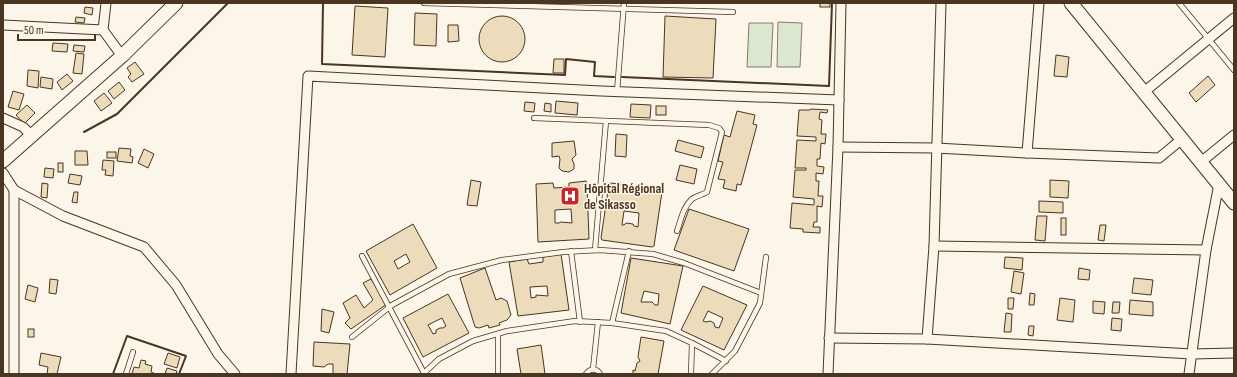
<svg xmlns="http://www.w3.org/2000/svg" width="1237" height="377" viewBox="0 0 1237 377" font-family="'Sofia Sans Condensed',sans-serif">
<style>
.green{fill:#dce7d0;stroke:#887966}
.building{fill:#ecdcbc;stroke:#4a3520;fill-rule:evenodd}
.lines{fill:none;stroke-linecap:round;stroke-linejoin:round}
.lane-casing{stroke:#4a3520;stroke-width:6}
.street-casing{stroke:#4a3520;stroke-width:11}
.secondary-casing{stroke:#4a3520;stroke-width:15}
.lane{stroke:#fbf6e9;stroke-width:4.5}
.street{stroke:#fbf6e9;stroke-width:9}
.secondary{stroke:#fbf6e9;stroke-width:13}
.wall{stroke:#4a3520;stroke-width:2}
.labels{text-anchor:middle;dominant-baseline:central;stroke-width:3;stroke-linejoin:round;paint-order:stroke}
.poi-label{font-size:14px;font-weight:bold;fill:#4a3520;stroke:#fbf6e9;text-anchor:start}
</style>
<rect width="100%" height="100%" fill="#fbf6e9"/>
<g class="green">
<polygon points="778,22 802,23 800,67 777,67"/>
<polygon points="749,23 773,23 771,67 747,67"/>
</g>
<g class="building">
<rect x="820" y="3" width="10" height="4"/>
<polygon points="355,6 388,8 385,57 352,55"/>
<polygon points="85,7 93,8 92,15 84,13"/>
<polygon points="415,13 437,14 436,46 414,45"/>
<polygon points="665,16 716,19 713,78 663,77"/>
<circle cx="502" cy="39" r="23"/>
<polygon points="76,17 85,18 84,23 75,22"/>
<polygon points="448,25 458,25 459,41 448,42"/>
<polygon points="53,43 68,44 67,52 52,51"/>
<polygon points="74,45 85,46 84,52 73,51"/>
<polygon points="76,53 84,54 82,74 73,73"/>
<polygon points="1056,55 1069,57 1067,77 1054,76"/>
<polygon points="554,59 564,59 564,73 553,73"/>
<polygon points="135,62 144,74 132,82 128,77 131,74 127,68"/>
<polygon points="28,70 39,71 38,88 27,86"/>
<polygon points="67,74 73,81 62,90 57,82"/>
<polygon points="1208,76 1215,85 1196,102 1189,93"/>
<polygon points="41,77 53,79 52,89 40,87"/>
<polygon points="119,82 125,90 114,99 108,91"/>
<polygon points="13,91 24,94 19,110 8,107"/>
<polygon points="104,93 112,103 101,111 94,101"/>
<polygon points="556,101 578,103 577,115 555,113"/>
<polygon points="525,102 535,103 534,112 524,111"/>
<polygon points="545,103 551,104 551,112 544,111"/>
<polygon points="631,104 651,105 650,118 630,117"/>
<polygon points="27,105 35,113 24,124 16,115"/>
<rect x="656" y="106" width="10" height="9"/>
<polygon points="811,109 828,110 827,113 820,112 819,119 822,120 821,134 826,134 825,144 821,143 820,159 817,159 817,166 824,167 823,174 816,173 816,181 819,181 818,196 823,196 822,207 817,206 817,222 814,222 813,227 820,227 820,233 803,232 803,229 790,228 792,203 814,205 814,199 793,197 795,170 806,170 806,168 795,168 797,140 816,141 816,137 797,136 799,110 810,110"/>
<polygon points="737,111 755,115 753,124 757,125 741,185 737,184 736,191 723,188 725,180 718,179 723,162 718,161 724,135 730,137"/>
<polygon points="616,134 627,135 626,157 615,156"/>
<polygon points="678,140 704,147 701,158 675,151"/>
<polygon points="574,141 576,155 572,159 574,164 574,169 569,172 562,171 559,168 560,159 559,156 552,157 552,143"/>
<polygon points="119,148 131,149 130,156 133,157 132,163 117,161"/>
<polygon points="144,149 154,154 148,168 138,163"/>
<polygon points="75,151 87,151 88,165 75,165"/>
<rect x="107" y="152" width="9" height="6"/>
<polygon points="103,160 114,161 113,176 105,175 106,170 102,170"/>
<rect x="58" y="163" width="5" height="9"/>
<polygon points="680,165 697,169 694,184 676,180"/>
<polygon points="45,168 54,169 53,178 44,177"/>
<polygon points="70,174 82,176 80,185 68,183"/>
<polygon points="471,180 481,182 477,206 467,205"/>
<polygon points="1050,180 1069,181 1068,198 1050,197"/>
<path d="M 586,181 L 587,185 L 589,239 L 538,242 L 536,184 L 553,183 L 554,188 L 569,187 L 569,183 ZM 571,209 L 572,223 L 561,222 L 559,223 L 555,223 L 555,210 Z"/>
<polygon points="42,183 48,184 47,198 41,197"/>
<path d="M 611,183 L 627,185 L 627,190 L 643,192 L 643,188 L 645,187 L 660,189 L 662,192 L 654,246 L 652,247 L 602,240 L 601,238 L 609,184 ZM 624,211 L 639,213 L 638,227 L 634,226 L 633,224 L 626,223 L 624,225 L 622,225 Z"/>
<polygon points="74,192 78,192 77,203 72,202"/>
<polygon points="1039,201 1063,202 1063,213 1039,212"/>
<polygon points="689,209 749,229 734,271 674,250"/>
<polygon points="1037,216 1047,216 1045,241 1035,240"/>
<rect x="1061" y="218" width="5" height="17"/>
<path d="M 413,224 L 437,268 L 390,295 L 366,251 ZM 406,254 L 410,262 L 398,269 L 394,261 Z"/>
<polygon points="1100,225 1106,225 1104,241 1098,240"/>
<path d="M 561,254 L 569,310 L 518,316 L 509,262 L 527,259 L 529,264 L 543,262 L 543,257 ZM 547,286 L 548,296 L 536,295 L 536,297 L 531,298 L 530,287 Z"/>
<polygon points="1005,257 1023,258 1022,270 1004,268"/>
<path d="M 631,258 L 683,266 L 670,324 L 621,313 ZM 644,291 L 659,294 L 658,305 L 655,305 L 652,302 L 641,302 Z"/>
<polygon points="485,268 496,300 501,298 507,301 511,315 507,320 499,323 500,325 489,328 488,325 479,328 475,327 460,278"/>
<polygon points="1079,268 1090,270 1089,280 1078,279"/>
<polygon points="1014,271 1024,273 1021,294 1011,292"/>
<polygon points="1134,278 1153,280 1151,295 1132,293"/>
<polygon points="50,279 58,280 56,294 49,293"/>
<polygon points="371,279 387,304 351,329 345,323 350,318 343,303 356,295 364,308 373,300 363,283"/>
<polygon points="28,285 38,288 35,302 25,299"/>
<path d="M 703,286 L 747,305 L 724,350 L 681,330 ZM 708,311 L 723,318 L 719,328 L 715,327 L 714,323 L 710,321 L 706,322 L 703,321 Z"/>
<polygon points="1030,293 1035,294 1034,305 1029,305"/>
<path d="M 448,294 L 469,333 L 423,357 L 403,318 ZM 442,318 L 446,326 L 443,328 L 440,328 L 436,330 L 436,333 L 433,334 L 428,325 Z"/>
<polygon points="1008,298 1014,298 1013,309 1008,309"/>
<polygon points="1060,298 1075,300 1073,322 1057,320"/>
<polygon points="1130,300 1153,302 1153,316 1129,314"/>
<polygon points="1093,301 1105,302 1104,314 1093,313"/>
<polygon points="1113,302 1120,302 1119,313 1112,313"/>
<polygon points="322,309 334,312 329,333 321,331"/>
<polygon points="1006,313 1012,314 1011,332 1004,332"/>
<polygon points="1112,318 1122,319 1121,331 1111,330"/>
<polygon points="1029,326 1034,326 1033,336 1028,335"/>
<rect x="28" y="329" width="6" height="8"/>
<polygon points="641,337 664,341 658,374 633,374 633,370 635,371 637,363 640,361 638,357 639,350"/>
<polygon points="314,342 350,344 347,374 333,374 333,364 328,364 324,367 313,366"/>
<polygon points="541,345 545,374 521,374 517,349"/>
<polygon points="41,353 61,357 57,374 47,374 48,367 39,365"/>
<polygon points="168,353 180,357 177,368 164,364"/>
<polygon points="141,360 146,361 145,364 152,366 151,372 156,374 132,374 134,367 139,368"/>
<polygon points="167,368 177,371 176,374 165,374"/>
</g>
<g class="lines">
<g class="lane-casing">
<g id="lane">
<polyline points="424,3 733,12"/>
<polyline points="1179,3 1234,70"/>
<polyline points="617,92 624,3"/>
<path d="M 534,118 L 709,125 L 719,128 L 722,132 L 707,192 C 702,195 696,196 692,199 C 683,207 681,220 677,231"/>
<polyline points="595,250 606,121"/>
<polyline points="571,251 580,322"/>
<polyline points="362,256 424,373"/>
<polyline points="612,323 629,251"/>
<polyline points="352,337 392,305 449,274 502,260 563,252 600,250 653,254 684,263 761,293"/>
<polyline points="593,369 598,322"/>
<polyline points="126,374 133,352"/>
<polyline points="423,374 439,359 473,341 507,331 575,321 612,323 666,331 692,343 726,361"/>
<polyline points="498,374 498,334"/>
<path d="M 586,374 C 590,368 597,368 600,374"/>
<polyline points="691,374 692,343"/>
<polyline points="712,374 735,351 760,303 766,257"/>
</g>
</g>
<g class="street-casing">
<g id="street">
<polyline points="106,3 103,30 122,56"/>
<polyline points="3,25 103,30"/>
<polyline points="1144,92 1234,18"/>
<polyline points="3,118 23,127 32,136"/>
<polyline points="838,147 936,148 1027,153 1159,158 1182,139"/>
<polyline points="1027,153 1039,3"/>
<polyline points="1201,162 1234,135"/>
<polyline points="3,173 14,190 14,374"/>
<polyline points="14,190 63,216 144,247 176,285 218,354 235,374"/>
<polyline points="934,246 1206,250"/>
<polyline points="829,338 927,339 1192,354 1234,353"/>
<polyline points="927,339 934,246 941,3"/>
<polyline points="291,374 308,76 601,91 839,100"/>
<polyline points="828,374 838,147 841,3"/>
<polyline points="1189,374 1206,250 1219,184"/>
</g>
</g>
<g class="secondary-casing">
<g id="secondary">
<polyline points="1071,3 1234,203"/>
<polyline points="3,161 122,56 176,3"/>
</g>
</g>
<use href="#lane" class="lane"/>
<use href="#street" class="street"/>
<use href="#secondary" class="secondary"/>
<g class="wall">
<polyline points="323,3 322,64 565,75 566,59 595,62 594,76 614,77"/>
<polyline points="622,77 829,86 832,3"/>
<polyline points="84,132 117,114 228,3"/>
<polyline points="113,374 127,336 186,356 179,374"/>
</g>
</g>
<defs>
<g id="hospital-square" transform="scale(1)"><rect x="-9" y="-9" width="18" height="18" rx="4" fill="#c62828" stroke="#fbf6e9"/><path d="M-5-5h3v3.5h4V-5h3V5h-3V1.5h-4V5h-3Z" fill="#fff"/></g>
</defs>
<g fill-rule="evenodd">
<use href="#hospital-square" x="570" y="196"/>
</g>
<g class="labels">
<g class="poi-label">
<text x="584" y="188">Hôpital Régional<tspan x="584" dy="16">de Sikasso</tspan></text>
</g>
</g>
<rect width="1237" height="377" fill="none" stroke="#4a3520" stroke-width="8"/>
<path d="M18 34v6h77v-6" fill="none" stroke="#4a3520" stroke-width="2"/>
<text x="24" y="34" font-size="12" fill="#4a3520" stroke="#fbf6e9" stroke-width="3" paint-order="stroke">50 m</text>
</svg>
